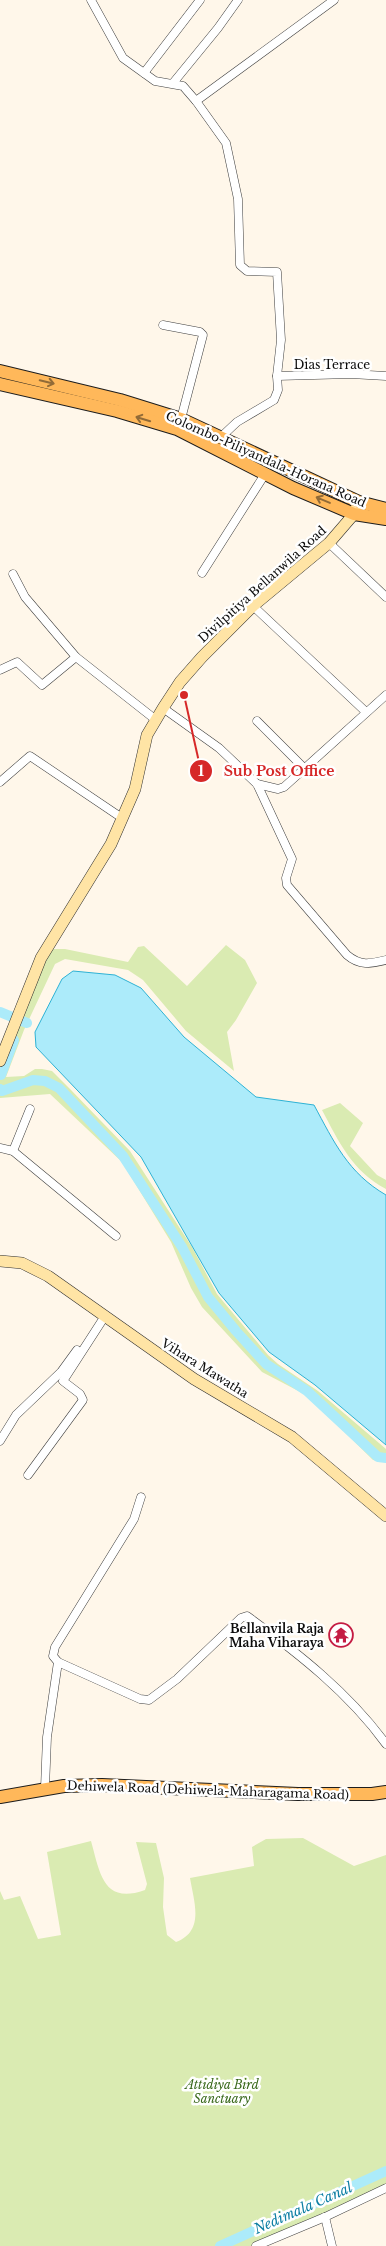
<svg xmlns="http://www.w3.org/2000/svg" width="386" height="2246" viewBox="0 0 386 2246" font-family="'Libre Baskerville',serif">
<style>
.green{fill:#daebb2}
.water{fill:#acebfa;stroke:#2eb2d5}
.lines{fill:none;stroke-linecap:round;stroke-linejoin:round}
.canal{stroke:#acebfa;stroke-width:10}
.street-casing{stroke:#3f3f3f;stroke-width:9}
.secondary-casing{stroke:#2e2e2e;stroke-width:12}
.primary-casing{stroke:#1d1d1d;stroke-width:14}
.street{stroke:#fff;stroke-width:8}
.secondary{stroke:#ffe4a5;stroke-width:11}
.primary{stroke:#ffb85a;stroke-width:12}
.oneway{stroke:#926b37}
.labels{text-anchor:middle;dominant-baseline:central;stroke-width:5;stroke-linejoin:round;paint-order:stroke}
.street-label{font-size:12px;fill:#0c0c0c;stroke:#fff}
.poi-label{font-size:12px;font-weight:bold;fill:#0c0c0c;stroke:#fff;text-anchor:end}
.park-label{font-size:12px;font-style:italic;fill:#376719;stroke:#fff}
.water-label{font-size:14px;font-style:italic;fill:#0e7fa4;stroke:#fff}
.leader{fill:none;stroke:#d62828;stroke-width:2}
.callout-dot{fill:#d62828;stroke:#fff;stroke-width:2}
.mark-label{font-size:15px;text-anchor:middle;font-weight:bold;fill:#fff}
.callout-label{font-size:14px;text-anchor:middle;font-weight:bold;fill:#d62828;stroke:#fff;stroke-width:5;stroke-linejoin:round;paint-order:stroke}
</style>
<rect width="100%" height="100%" fill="#fff7ea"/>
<g class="green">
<polygon points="226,945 245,960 257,983 236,1020 227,1032 234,1071 186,1031 143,980 128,970 65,959 55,964 24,1030 6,1077 24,1076 35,1069 42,1069 52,1071 71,1090 130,1151 192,1247 217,1294 268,1355 278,1364 318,1391 386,1449 386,1462 373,1460 308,1396 262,1372 202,1307 191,1288 171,1242 122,1162 50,1094 0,1098 0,1061 49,949 65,949 128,962 138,947 144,946 187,986"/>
<path d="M 340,1103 L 363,1123 L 350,1146 L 377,1175 L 386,1180 L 386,1189 C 352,1171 339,1142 322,1110 Z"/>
<path d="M 303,1838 L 354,1866 L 386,1855 L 386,2188 L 256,2246 L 0,2246 L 0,1891 L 4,1900 L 20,1896 L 38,1939 L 61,1935 L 47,1852 L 91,1841 C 100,1873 103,1905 145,1890 L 147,1884 L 136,1842 L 156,1843 L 164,1878 L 163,1907 L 167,1935 L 176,1942 C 205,1931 194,1902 190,1878 L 254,1866 L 252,1847 L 266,1839 Z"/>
</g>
<path class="water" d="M 73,971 L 115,975 L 141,988 L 184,1037 L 256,1097 L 314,1105 C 334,1142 348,1173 386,1195 L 386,1445 L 315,1385 L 269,1352 L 219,1293 L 141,1157 L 36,1047 L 35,1032 L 62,979 Z"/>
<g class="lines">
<g class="canal">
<polyline points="0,1012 27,1023"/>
<polyline points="1,1075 14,1040"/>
<polyline points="0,1089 2,1091 33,1080 45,1081 59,1088 123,1156 182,1247 208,1297 236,1331 266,1364 307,1391 378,1457 386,1458"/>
<polyline points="220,2246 386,2171"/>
</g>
<g class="street-casing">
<g id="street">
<polyline points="91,0 123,58 155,81 183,86 196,101 226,143 238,199 240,265 247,271 277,272 281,340 277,376 278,390 274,400 237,422 221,437"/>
<polyline points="144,73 200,0"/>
<polyline points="173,83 218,28 238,0"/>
<polyline points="196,101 334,0"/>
<polyline points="163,325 200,332 203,335 181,419"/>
<polyline points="277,376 351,374 386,376"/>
<polyline points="329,543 386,597"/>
<polyline points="202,573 265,474"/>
<polyline points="13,574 25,597 76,657"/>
<polyline points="253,606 366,712"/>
<polyline points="0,670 17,662 42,685 76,657 156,720"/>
<path d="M 163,708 L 219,748 L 257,784 L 292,859 L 286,878 L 287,885 L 347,955 C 360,966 370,964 386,960"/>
<polyline points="257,721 304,768"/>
<polyline points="0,782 30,756 122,818"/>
<polyline points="257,784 278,789 284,787 386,695"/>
<polyline points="0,1148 13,1151 116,1236"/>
<polyline points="13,1151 30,1109"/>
<polyline points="0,1441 16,1415 61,1372 77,1350"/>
<polyline points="28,1475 83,1400 80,1394 63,1381 105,1316"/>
<path d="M 58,1662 L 140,1699 L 149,1700 L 177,1679 L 241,1618 L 247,1616 C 298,1653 349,1693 386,1744"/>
<polyline points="45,1788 47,1737 58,1662 53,1656 55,1647 134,1519 141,1497"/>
<polyline points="325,2217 332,2246"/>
<polyline points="256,2246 325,2217 386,2188"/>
</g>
</g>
<g class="secondary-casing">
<g id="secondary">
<polyline points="0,1061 41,958 111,844 135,789 147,735 163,708 180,682 202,657 253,606 329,543 354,514 357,506"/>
<polyline points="0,1261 22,1263 48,1276 194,1379 292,1437 386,1516"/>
</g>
</g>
<g class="primary-casing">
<g id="primary">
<polyline points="0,371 120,400 181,419 359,502 386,509"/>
<polyline points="0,384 117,411 177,429 293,488 354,514 386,519"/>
<polyline points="0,1797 64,1786 102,1785 298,1794 372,1794 386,1792"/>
</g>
</g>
<use href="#street" class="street"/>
<use href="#secondary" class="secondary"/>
<use href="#primary" class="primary"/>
</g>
<defs><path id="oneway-shaft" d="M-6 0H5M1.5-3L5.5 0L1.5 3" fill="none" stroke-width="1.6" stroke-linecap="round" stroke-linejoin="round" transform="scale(1.25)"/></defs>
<g class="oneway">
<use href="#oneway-shaft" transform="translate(47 382) rotate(13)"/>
<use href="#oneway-shaft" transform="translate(143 419) rotate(-163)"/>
<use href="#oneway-shaft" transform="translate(323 500) rotate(-157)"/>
</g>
<defs>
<g id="temple-ring" transform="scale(1.25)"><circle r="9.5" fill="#fff" stroke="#c41c43" stroke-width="1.5"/><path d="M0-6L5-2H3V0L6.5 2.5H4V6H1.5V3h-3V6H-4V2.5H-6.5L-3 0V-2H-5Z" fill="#c41c43"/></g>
</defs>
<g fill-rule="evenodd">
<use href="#temple-ring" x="341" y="1635"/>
</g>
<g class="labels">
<g class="street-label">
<text x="332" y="364">Dias Terrace</text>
<text transform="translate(266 459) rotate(24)">Colombo-Piliyandala-Horana Road</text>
<text transform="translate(262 584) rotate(-42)">Divilpitiya Bellanwila Road</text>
<text transform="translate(205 1368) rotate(32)">Vihara Mawatha</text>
<text transform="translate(208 1790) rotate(2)">Dehiwela Road (Dehiwela-Maharagama Road)</text>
</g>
<g class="poi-label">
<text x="324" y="1628">Bellanvila Raja<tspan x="324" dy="14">Maha Viharaya</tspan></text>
</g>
<g class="park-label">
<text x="222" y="2084">Attidiya Bird<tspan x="222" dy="14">Sanctuary</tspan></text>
</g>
<g class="water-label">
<text transform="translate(303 2208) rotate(-24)">Nedimala Canal</text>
</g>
</g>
<path class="leader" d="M184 695L201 771"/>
<g class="callout-dot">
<circle cx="184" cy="695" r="5"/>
<circle cx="201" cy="771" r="12"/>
</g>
<g class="mark-label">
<text x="201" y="776">1</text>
</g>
<g class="callout-label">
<text x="279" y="776">Sub Post Office</text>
</g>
</svg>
